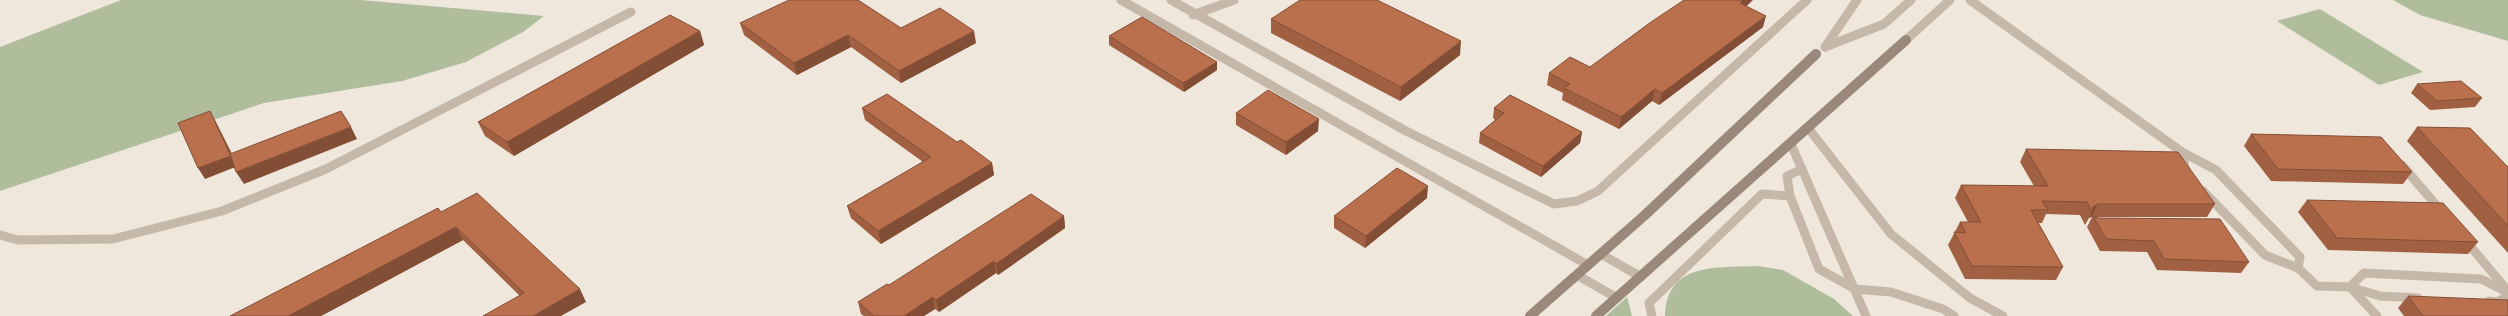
<svg xmlns="http://www.w3.org/2000/svg" width="2508" height="316" viewBox="0 0 2508 316" font-family="'Exo 2',sans-serif">
<style>
.green{fill:#b0bd9d}
.lines{fill:none;stroke-linecap:round;stroke-linejoin:round}
.lane{stroke:#c6b8a8;stroke-width:9}
.secondary{stroke:#9a887a;stroke-width:10}
.wall{fill:#a16042}
.shaded-wall{fill:#834e36}
.building{fill:#bb704d;stroke:#834e36}
</style>
<rect width="100%" height="100%" fill="#efe7db"/>
<g class="green">
<polygon points="121,0 360,0 544,16 523,32 466,62 402,81 264,103 0,191 0,47"/>
<polygon points="2393,0 2508,0 2508,41 2420,15"/>
<polygon points="2320,9 2423,72 2379,85 2277,21"/>
<path d="M 1757,266 L 1783,270 L 1834,299 L 1853,316 L 1665,316 C 1667,261 1718,268 1757,266 Z"/>
<polygon points="1627,297 1632,316 1606,316"/>
</g>
<g class="lines">
<g class="lane">
<polyline points="1121,0 1588,265"/>
<polyline points="1171,0 1406,131 1554,204 1577,201 1598,191 1807,0"/>
<polyline points="1970,0 2182,152"/>
<polyline points="1193,15 1234,0"/>
<polyline points="1906,40 1950,0"/>
<polyline points="1825,47 1884,24 1911,0"/>
<polyline points="1825,47 1857,0"/>
<polyline points="1808,128 1891,234 1970,298 2003,316"/>
<polyline points="1791,144 1866,316"/>
<polyline points="2402,165 2442,212"/>
<polyline points="1802,169 1787,176 1790,196 1819,269 1855,289 1891,292 1943,309 1954,316"/>
<polyline points="2186,173 2182,152 2216,170 2300,257 2298,268"/>
<polyline points="2203,191 2265,255 2298,268 2317,286 2350,287 2380,296 2418,298"/>
<polyline points="0,235 18,240 113,239 222,211 326,169 631,12"/>
<polyline points="2465,240 2508,291"/>
<polyline points="1601,254 1641,277"/>
<polyline points="1577,275 1617,298"/>
<polyline points="2350,287 2364,273 2481,279 2507,292"/>
<polyline points="2351,288 2377,316"/>
<polyline points="2489,301 2497,302 2508,296"/>
<polyline points="1652,316 1649,303 1762,194 1790,196"/>
</g>
<g class="secondary">
<polyline points="1530,316 1645,215 1816,54"/>
<polyline points="1596,316 1906,40"/>
</g>
</g>
<g class="wall">
<polygon points="1746,6 1763,27 1659,105 1652,101 1619,129 1562,100 1563,93 1547,85 1549,73 1590,67"/>
<polygon points="1271,19 1460,55 1400,101 1271,33"/>
<polygon points="740,23 901,28 976,43 901,83 851,47 797,75 744,35"/>
<polygon points="700,31 704,45 514,156 485,136 478,122"/>
<polygon points="1109,36 1217,62 1217,70 1184,92 1109,45"/>
<polygon points="2417,84 2482,98 2475,107 2430,110 2411,93"/>
<polygon points="862,108 957,142 992,163 994,175 881,244 851,218 847,206 923,162 865,120"/>
<polygon points="1494,108 1582,132 1580,143 1541,177 1479,143 1480,133 1495,120 1493,118"/>
<polygon points="1236,113 1318,131 1286,155 1236,125"/>
<polygon points="2417,127 2508,167 2508,253 2407,141"/>
<polygon points="2251,134 2412,172 2403,184 2271,181 2244,146"/>
<polygon points="2026,149 2215,204 2207,217 2096,217 2249,262 2241,273 2157,270 2147,252 2100,251 2087,227 2092,217 2089,218 2085,225 2080,215 2046,214 2042,223 2038,223 2063,267 2056,280 1965,279 1948,245 1960,222 1968,222 1955,198 1961,185 2034,186 2020,162"/>
<polygon points="1427,198 1365,248 1334,228 1334,216"/>
<polygon points="2307,200 2478,242 2468,254 2328,250 2298,212"/>
<polygon points="441,212 586,302 520,296 463,240 321,316 230,316"/>
<polygon points="1064,216 1065,228 998,275 996,273 939,312 935,309 924,316 864,316 861,314 858,302 889,285"/>
<polygon points="2408,296 2508,316 2404,316 2398,308"/>
</g>
<g class="shaded-wall">
<polygon points="1743,0 1753,0 1737,15 1740,3"/>
<polygon points="1766,16 1763,27 1659,105 1662,93"/>
<polygon points="700,31 704,45 514,156 507,142"/>
<polygon points="974,31 976,43 901,83 899,71"/>
<polygon points="848,35 851,47 797,75 794,63"/>
<polygon points="1461,41 1460,55 1400,101 1401,87"/>
<polygon points="1217,62 1217,70 1184,92 1183,83"/>
<polygon points="1655,89 1652,101 1619,129 1621,117"/>
<polygon points="210,111 216,122 238,166 205,179 198,168"/>
<polygon points="1319,119 1318,131 1286,155 1286,142"/>
<polygon points="351,127 357,139 244,184 236,172"/>
<polygon points="1582,132 1580,143 1541,177 1543,166"/>
<polygon points="992,163 994,175 881,244 878,231"/>
<polygon points="1428,186 1427,198 1365,248 1366,236"/>
<polygon points="2098,204 2091,217 2089,218 2092,212 2093,207"/>
<polygon points="1064,216 1065,228 998,275 996,264"/>
<polygon points="456,227 463,240 321,316 288,316"/>
<polygon points="994,261 996,273 939,312 936,300"/>
<polygon points="580,289 586,302 561,316 533,316"/>
<polygon points="933,297 935,309 924,316 904,316"/>
</g>
<g class="building">
<polygon points="789,0 858,0 901,28 940,8 974,31 899,71 848,35 794,63 740,23"/>
<polygon points="1300,0 1377,0 1461,41 1401,87 1271,19"/>
<polygon points="1684,0 1743,0 1740,3 1766,16 1662,93 1655,89 1621,117 1564,88 1570,84 1549,73 1570,57 1590,67 1651,22"/>
<polygon points="670,15 700,31 507,142 478,122"/>
<polygon points="1142,17 1217,62 1183,83 1109,36"/>
<polygon points="2461,81 2482,98 2437,101 2417,84"/>
<polygon points="1268,90 1319,119 1286,142 1236,113"/>
<polygon points="887,94 957,142 961,140 992,163 878,231 847,206 931,157 862,108"/>
<polygon points="1510,95 1582,132 1543,166 1480,133 1504,113 1494,108"/>
<polygon points="210,111 231,156 198,168 178,123"/>
<polygon points="341,111 351,127 236,172 230,154"/>
<polygon points="2417,127 2470,128 2508,167 2508,226"/>
<polygon points="2251,134 2381,137 2412,172 2278,169"/>
<polygon points="2026,149 2178,152 2215,204 2098,204 2093,207 2092,212 2087,202 2042,201 2048,210 2031,210 2063,267 1972,266 1954,232 1966,233 1960,222 1981,222 1961,185 2048,186"/>
<polygon points="1397,168 1428,186 1366,236 1334,216"/>
<polygon points="477,193 580,289 533,316 483,316 524,293 456,227 288,316 230,316 438,208 441,212"/>
<polygon points="1031,194 1064,216 996,264 994,261 936,300 933,297 904,316 874,316 858,302 887,284 889,285"/>
<polygon points="2307,200 2443,203 2478,242 2337,238"/>
<polygon points="2093,216 2097,218 2220,219 2249,262 2164,259 2154,241 2106,239"/>
<polygon points="2408,296 2508,300 2508,316 2423,316"/>
</g>
</svg>
